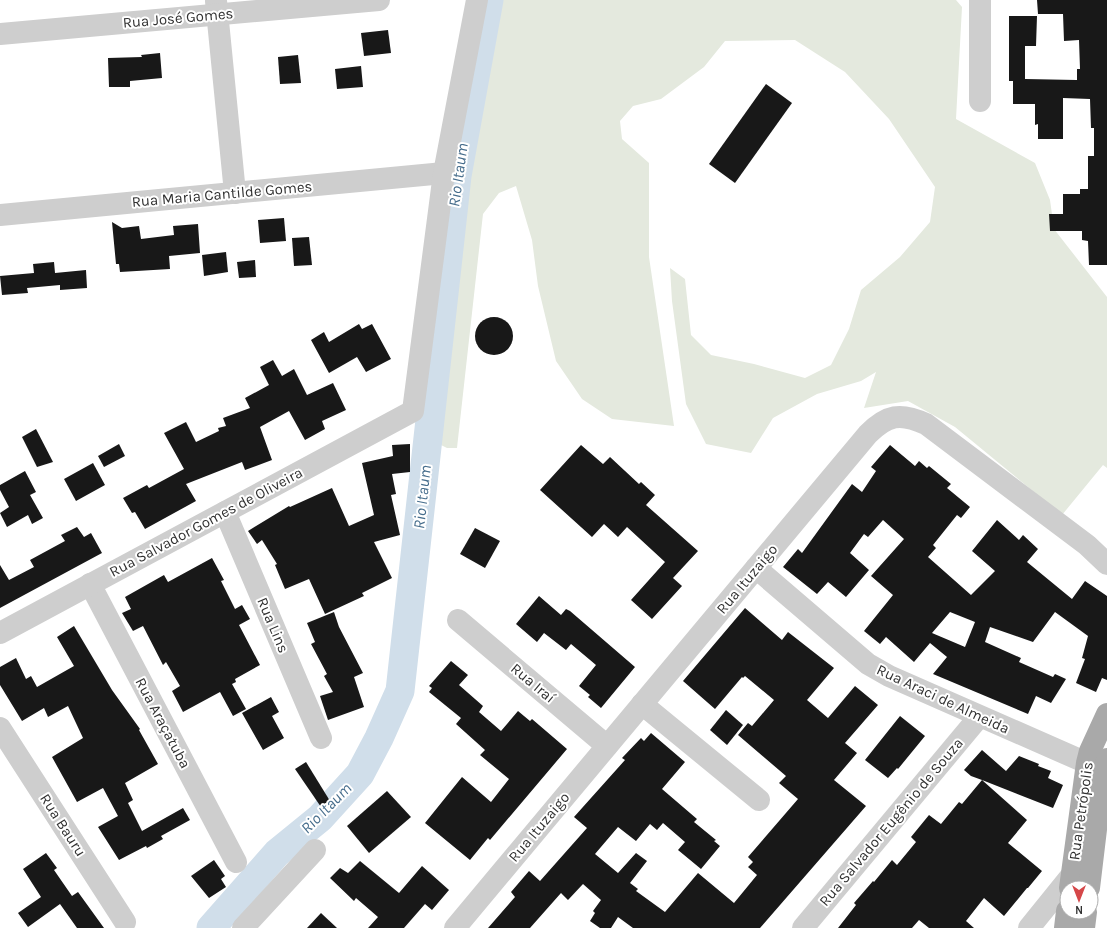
<svg xmlns="http://www.w3.org/2000/svg" width="1107" height="928" viewBox="0 0 1107 928" font-family="Karla,sans-serif">
<style>
.green{fill:#e4e9de}
.lines{fill:none;stroke-linecap:round;stroke-linejoin:round}
.river{stroke:#d0deea;stroke-width:29}
.building{fill:#181818;fill-rule:evenodd}
.minor{stroke:#cecece;stroke-width:22}
.major{stroke:#a9a9a9;stroke-width:22}
.labels{text-anchor:middle;dominant-baseline:central;stroke-width:4;stroke-linejoin:round;paint-order:stroke}
.street-label{font-size:15px;fill:#313131;stroke:#fff}
.water-label{font-size:16px;font-style:italic;fill:#466d8c;stroke:#fff}
</style>
<rect width="100%" height="100%" fill="#fff"/>
<polygon class="green" points="497,0 956,0 962,7 956,119 1035,163 1050,200 1054,229 1107,297 1107,468 1103,465 1062,515 955,427 908,401 864,408 876,372 861,381 817,394 773,418 751,453 706,444 686,404 672,301 670,268 685,279 691,335 711,355 754,364 805,378 831,365 849,329 861,290 900,257 930,222 935,187 889,119 845,72 795,40 725,41 704,67 661,99 633,106 620,121 622,139 649,163 649,257 674,426 612,419 582,399 556,361 538,286 532,240 516,186 499,193 483,214 457,448 447,448 435,442 463,178"/>
<g class="lines">
<polyline class="river" points="211,928 277,853 320,818 360,774 379,738 400,691 457,176 489,0"/>
</g>
<g class="building">
<polygon points="1037,0 1107,0 1107,265 1089,265 1088,241 1082,240 1082,231 1050,231 1049,214 1063,214 1063,194 1080,194 1080,189 1088,189 1088,156 1094,156 1094,128 1091,128 1090,99 1063,98 1063,139 1038,139 1038,124 1035,125 1035,104 1013,104 1013,81 1009,81 1009,16 1037,16 1036,46 1025,46 1025,79 1077,80 1077,69 1080,69 1079,40 1064,41 1063,14 1038,14"/>
<polygon points="388,30 391,53 364,56 361,33"/>
<polygon points="160,53 162,78 130,81 130,87 109,87 108,58 142,57 141,55"/>
<polygon points="298,55 301,83 280,84 278,57"/>
<polygon points="361,66 363,87 337,89 335,69"/>
<polygon points="766,84 792,103 735,183 709,164"/>
<polygon points="284,218 286,241 260,243 258,220"/>
<polygon points="112,222 122,228 139,226 141,239 174,235 173,226 198,224 200,253 169,256 170,269 120,272 119,264 116,264"/>
<polygon points="309,237 312,265 294,266 292,238"/>
<polygon points="226,252 228,272 204,276 202,255"/>
<polygon points="255,260 256,277 239,278 237,262"/>
<polygon points="54,262 55,273 86,270 87,288 60,290 60,285 27,288 28,293 2,295 0,276 34,273 33,264"/>
<circle cx="494" cy="336" r="19"/>
<polygon points="359,324 362,329 372,324 391,359 366,372 357,357 329,373 311,340 324,332 329,342"/>
<polygon points="273,360 282,376 294,369 307,395 333,383 346,410 322,421 325,429 305,440 289,411 260,427 272,460 245,470 242,462 186,484 196,501 145,529 135,512 132,513 123,498 147,485 149,488 184,469 164,433 186,422 196,442 219,431 218,428 226,426 223,418 250,408 245,398 269,385 260,367"/>
<polygon points="36,429 53,462 37,467 22,437"/>
<polygon points="119,444 125,456 104,467 98,456"/>
<polygon points="410,444 410,472 392,474 396,494 391,495 400,535 374,542 392,578 362,593 364,596 325,614 309,579 285,589 275,565 277,564 262,540 257,544 248,531 289,506 290,507 332,488 349,526 374,515 362,463 393,456 392,445"/>
<polygon points="581,445 603,464 610,457 639,484 641,482 655,495 646,505 698,551 673,578 682,586 652,619 631,600 665,562 627,527 618,537 604,524 592,537 540,490"/>
<path d="M 890,445 L 915,466 L 919,461 L 927,468 L 929,466 L 951,484 L 947,488 L 970,507 L 961,518 L 957,515 L 933,545 L 936,548 L 928,557 L 971,595 L 995,571 L 972,551 L 997,520 L 1019,540 L 1023,535 L 1038,549 L 1027,562 L 1072,599 L 1085,581 L 1107,596 L 1107,680 L 1102,678 L 1096,692 L 1076,683 L 1085,659 L 1082,658 L 1088,636 L 1055,612 L 1033,642 L 990,627 L 985,642 L 1021,658 L 1019,662 L 1053,677 L 1055,674 L 1066,679 L 1051,703 L 1036,696 L 1028,714 L 933,674 L 947,657 L 930,643 L 914,662 L 886,637 L 880,644 L 864,631 L 893,595 L 871,576 L 904,539 L 883,520 L 868,537 L 864,534 L 850,553 L 869,570 L 846,597 L 828,582 L 817,594 L 783,567 L 798,549 L 802,553 L 852,484 L 862,492 L 876,471 L 871,467 ZM 950,612 L 975,622 L 965,647 L 932,633 Z"/>
<polygon points="93,463 105,485 76,501 64,479"/>
<polygon points="25,471 36,492 30,495 43,518 32,524 28,515 7,527 0,513 9,507 0,490 0,485"/>
<polygon points="77,527 84,537 91,533 102,553 0,608 0,565 9,580 34,567 30,560 65,541 61,535"/>
<polygon points="475,528 500,541 485,568 460,554"/>
<polygon points="212,558 224,580 221,581 235,609 242,605 250,619 239,625 260,665 235,679 236,682 232,684 246,709 233,716 220,692 183,712 172,691 180,686 166,662 163,665 143,626 133,631 122,613 131,609 125,597 164,575 168,582"/>
<polygon points="539,596 561,615 566,609 570,611 635,667 601,708 588,697 590,695 579,686 596,665 571,644 566,650 544,633 537,642 516,624"/>
<polygon points="745,608 782,640 788,632 834,668 807,700 828,718 855,686 878,705 845,743 857,753 834,780 866,806 760,928 633,928 618,917 611,928 600,928 590,921 595,913 593,911 601,900 583,884 568,900 561,893 530,928 488,928 515,897 511,892 529,871 540,881 587,828 574,817 625,760 622,758 641,738 644,741 651,733 685,762 662,789 697,819 694,822 716,840 714,841 720,846 701,869 678,850 685,842 663,823 657,830 650,824 636,841 618,827 595,854 618,873 636,853 647,861 630,883 638,889 636,891 665,912 698,873 734,903 757,875 748,867 753,862 748,857 798,799 779,783 786,776 738,735 748,723 752,726 774,700 745,676 743,678 742,677 715,709 683,681"/>
<polygon points="334,612 339,627 363,673 354,677 364,707 328,720 320,696 333,692 324,676 327,674 311,644 315,642 307,623"/>
<polygon points="74,626 112,690 140,729 139,730 158,764 125,783 133,800 128,803 142,831 183,808 190,820 161,836 163,839 147,848 146,846 119,860 98,827 118,816 103,788 77,802 52,757 83,738 68,706 48,717 44,708 22,721 0,685 0,667 16,658 26,679 31,676 37,687 74,666 57,637"/>
<polygon points="451,661 468,675 459,685 483,706 479,712 501,731 518,711 530,721 532,719 567,749 490,840 488,838 470,860 425,823 462,777 491,802 509,779 480,755 485,750 456,724 461,718 429,692 432,688 429,686"/>
<polygon points="271,697 279,712 272,716 284,738 263,750 242,713"/>
<polygon points="726,710 743,725 727,745 710,730"/>
<polygon points="900,716 925,736 898,769 897,768 888,778 865,760"/>
<polygon points="982,750 1006,771 1019,756 1039,764 1038,766 1051,771 1048,778 1063,785 1053,808 982,780 1027,820 1008,843 1042,871 1028,888 1027,888 1004,916 984,898 966,921 974,928 929,928 919,920 912,928 838,928 856,905 854,903 873,881 874,882 892,860 897,865 916,842 911,837 929,815 941,824 959,802 962,804 982,780 971,776 964,770"/>
<polygon points="306,762 330,801 321,807 295,769"/>
<polygon points="387,791 411,817 369,853 347,826"/>
<polygon points="46,853 57,868 54,870 72,896 78,892 104,928 77,928 60,904 28,927 18,913 41,897 23,869"/>
<polygon points="214,860 225,876 221,879 226,887 209,898 191,876"/>
<polygon points="360,861 399,893 422,866 449,890 432,910 425,904 404,928 368,928 378,917 356,898 354,901 330,878 340,868 348,873"/>
<polygon points="321,913 337,928 307,928"/>
</g>
<g class="lines">
<g class="minor">
<polyline points="980,0 980,101"/>
<polyline points="216,1 235,193"/>
<polyline points="0,34 379,0"/>
<polyline points="0,215 444,173"/>
<polyline points="225,512 321,738"/>
<polyline points="756,568 868,664 889,676 1087,763"/>
<polyline points="90,584 236,862"/>
<polyline points="458,620 607,746"/>
<polyline points="0,633 413,411 444,173 477,0"/>
<polyline points="642,704 759,800"/>
<polyline points="0,728 125,922"/>
<polyline points="243,928 315,850"/>
<path d="M 455,928 L 868,434 C 887,415 900,412 926,424 L 1087,545 L 1107,564"/>
<polyline points="803,928 979,717"/>
<polyline points="1029,928 1071,876"/>
</g>
<g class="major">
<polyline points="1070,888 1087,763 1090,751 1107,714"/>
<polyline points="1089,888 1100,796 1107,759"/>
<polyline points="1065,928 1067,911"/>
<polyline points="1084,928 1086,912"/>
</g>
</g>
<g class="labels">
<g class="street-label">
<text transform="translate(178 18) rotate(-5)">Rua José Gomes</text>
<text transform="translate(222 194) rotate(-5)">Rua Maria Cantilde Gomes</text>
<text transform="translate(206 522) rotate(-28)">Rua Salvador Gomes de Oliveira</text>
<text transform="translate(747 579) rotate(-50)">Rua Ituzaigo</text>
<text transform="translate(273 625) rotate(67)">Rua Lins</text>
<text transform="translate(533 683) rotate(40)">Rua Iraí</text>
<text transform="translate(943 699) rotate(25)">Rua Araci de Almeida</text>
<text transform="translate(163 723) rotate(62)">Rua Araçatuba</text>
<text transform="translate(1081 811) rotate(-82)">Rua Petrópolis</text>
<text transform="translate(891 822) rotate(-50)">Rua Salvador Eugênio de Souza</text>
<text transform="translate(63 825) rotate(57)">Rua Bauru</text>
<text transform="translate(539 827) rotate(-50)">Rua Ituzaigo</text>
</g>
<g class="water-label">
<text transform="translate(458 175) rotate(-82)">Rio Itaum</text>
<text transform="translate(422 497) rotate(-84)">Rio Itaum</text>
<text transform="translate(326 808) rotate(-45)">Rio Itaum</text>
</g>
</g>
<g transform="translate(1079 900) rotate(180)"><circle r="19" fill="#ffffff" stroke="#adadad"/>
<path d="M0-3L7 15L0 10L-7 15Z" fill="#d54749"/>
<text y="-6" font-size="11" font-weight="bold" text-anchor="middle" fill="#313131">N</text>
</g>
</svg>
